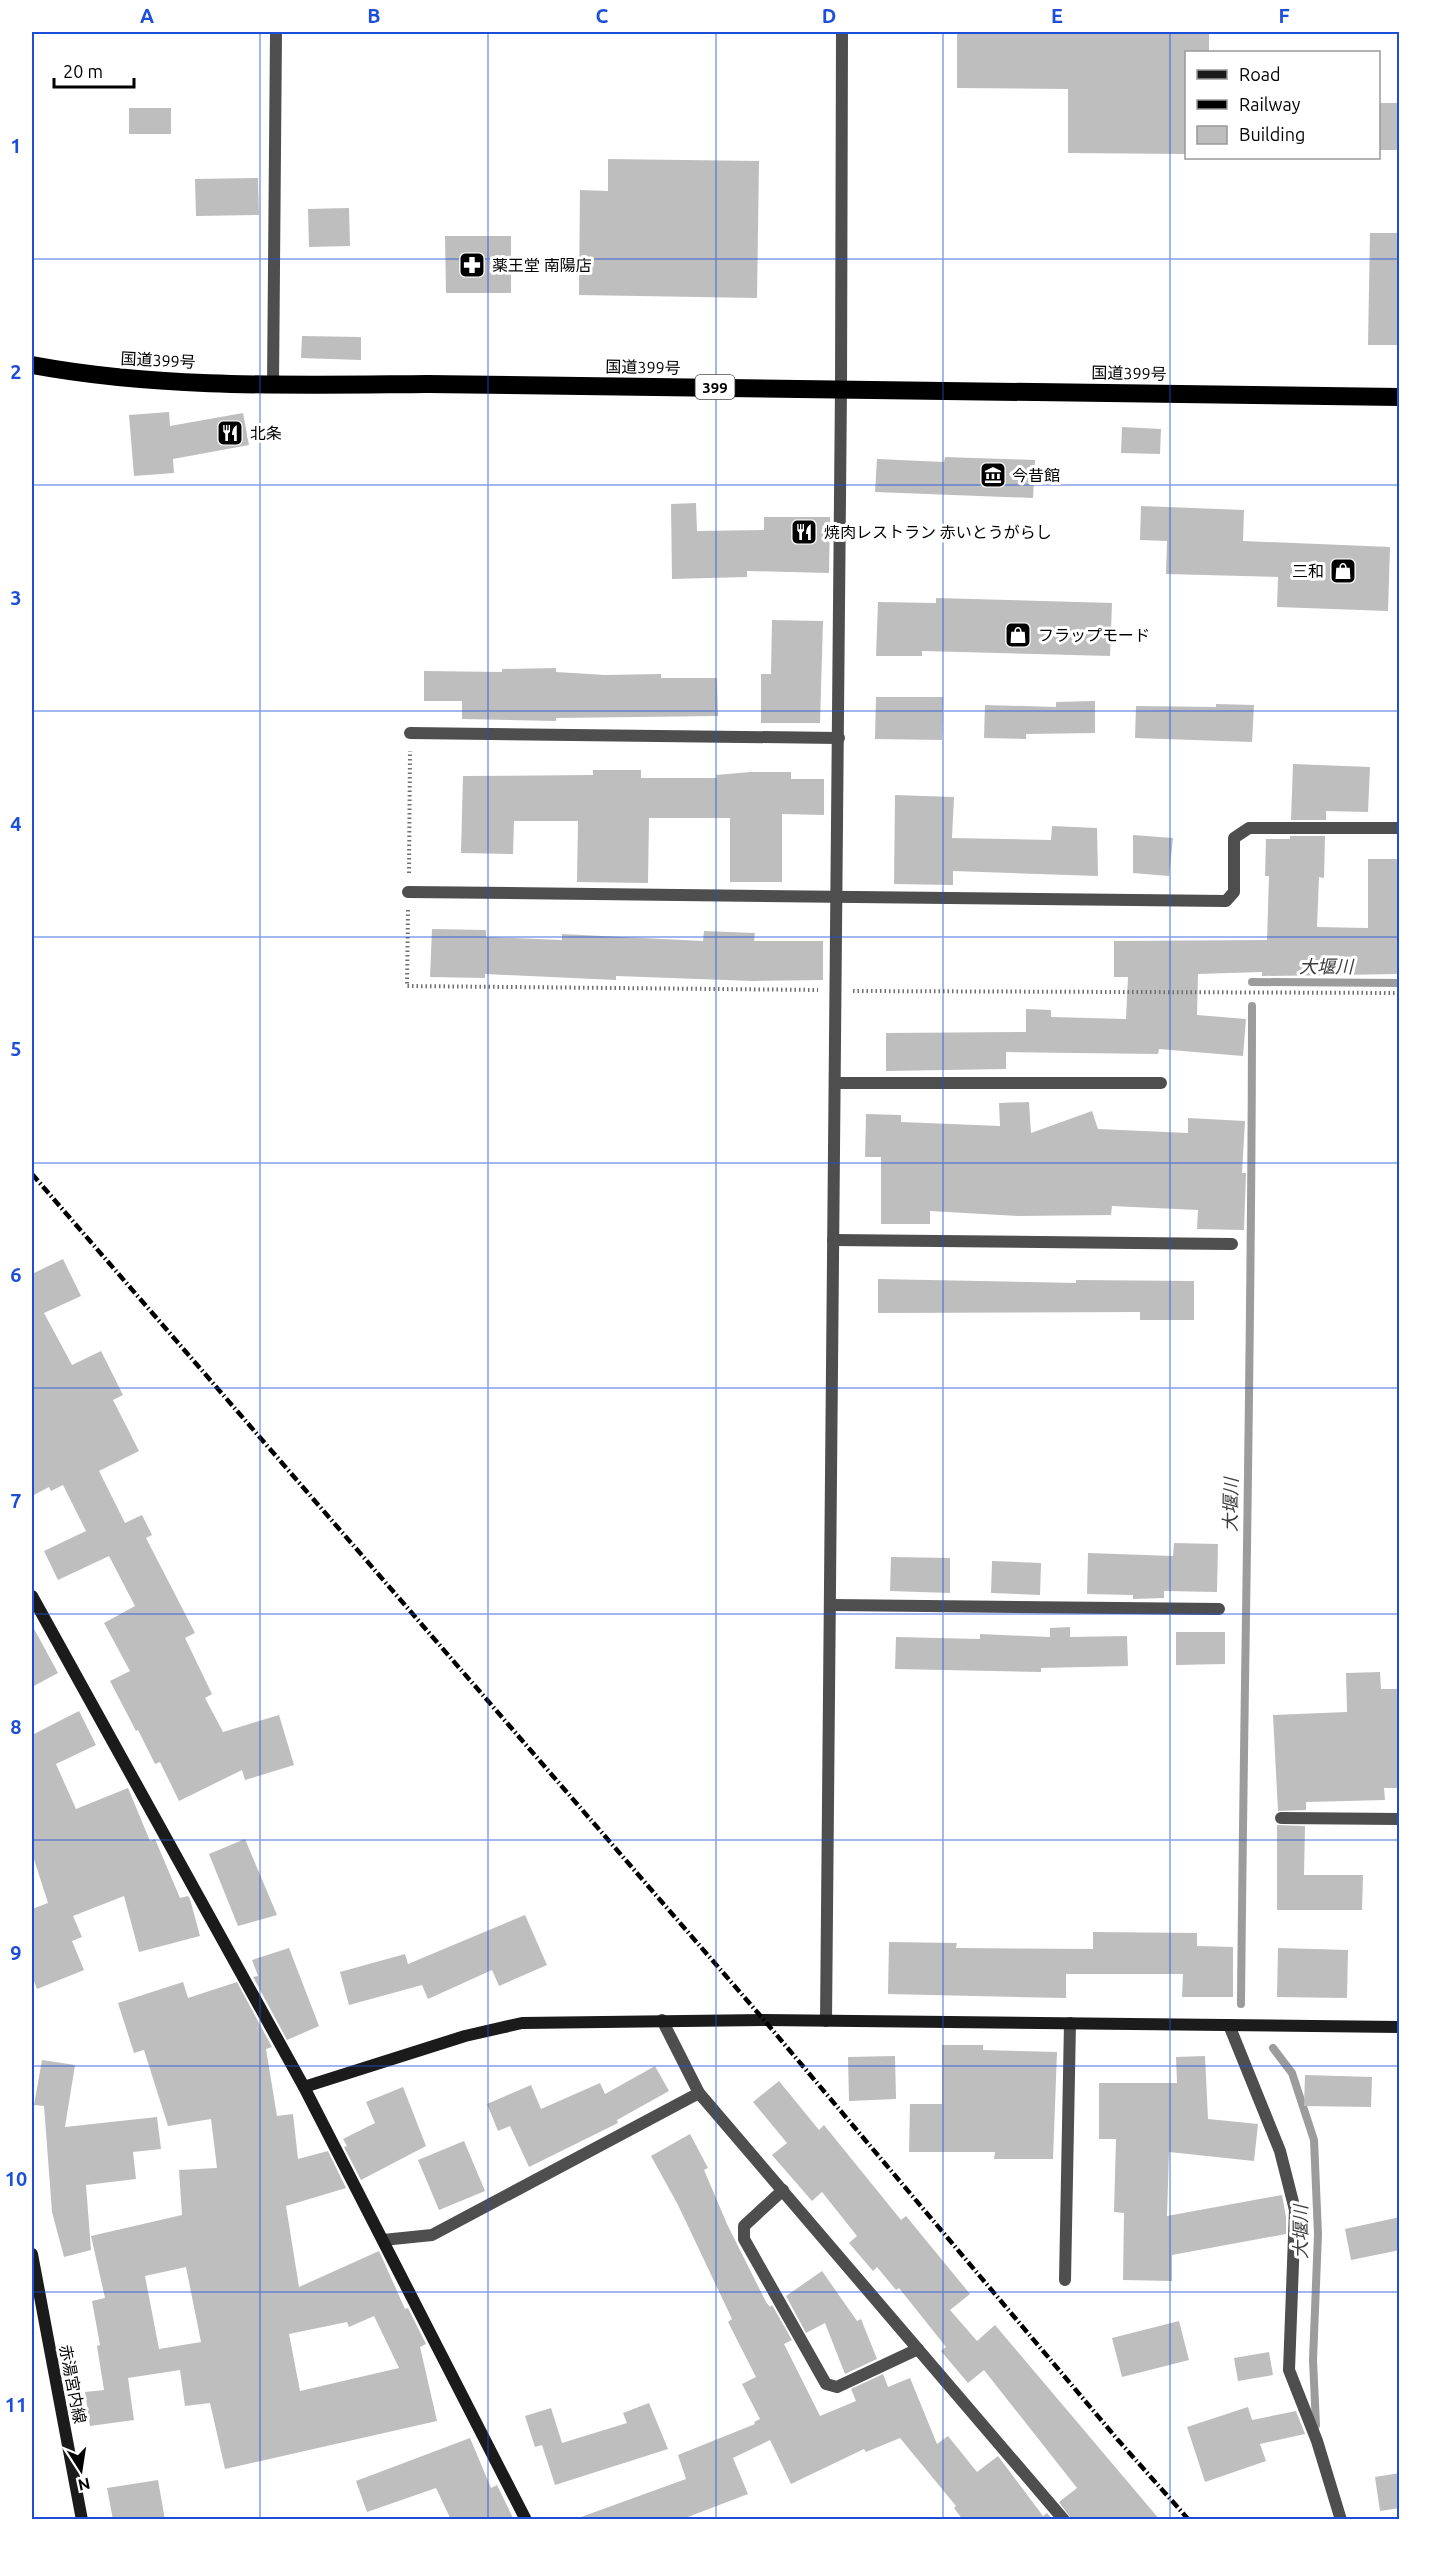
<svg xmlns="http://www.w3.org/2000/svg" width="1431" height="2551" viewBox="0 0 1431 2551" font-family="Ubuntu,'Noto Sans JP',sans-serif">
<style>
.lines{fill:none;stroke-linecap:round;stroke-linejoin:round}
.stream{stroke:#9c9c9c;stroke-width:8}
.building{fill:#bebebe;fill-rule:evenodd}
.path{stroke:#707070;stroke-width:4;stroke-dasharray:1.5 3;stroke-linecap:butt}
.lane{stroke:#4e4e4e;stroke-width:12}
.street{stroke:#4e4e4e;stroke-width:12}
.secondary{stroke:#1b1b1b;stroke-width:12}
.highway{stroke:#000;stroke-width:18}
.rail{stroke:#000;stroke-width:4.5;stroke-dasharray:9 3 1.5 3;stroke-linecap:butt}
.grid{fill:none;stroke:#1d4ed8;stroke-width:1.5;stroke-opacity:0.55}
.labels{text-anchor:middle;dominant-baseline:central;stroke-width:6;stroke-linejoin:round;paint-order:stroke}
.shield{fill:#fff;stroke:#4c4c4c;stroke-width:1.5}
.shield-label{font-size:15px;font-weight:bold;fill:#000}
.poi-label{font-size:16px;fill:#000;stroke:#fff;text-anchor:start}
.street-label{font-size:16px;fill:#000;stroke:#fff}
.water-label{font-size:18px;font-style:italic;fill:#3d3d3d;stroke:#fff}
.neatline{fill:none;stroke:#1d4ed8;stroke-width:2}
.grid-label{font-size:20px;text-anchor:middle;font-weight:bold;fill:#1d4ed8}
</style>
<rect width="100%" height="100%" fill="#fff"/>
<g class="lines">
<g class="stream">
<polyline points="1252,982 1400,983"/>
<path d="M 1241,2004 C 1244,1671 1252,1339 1252,1006"/>
<polyline points="1273,2048 1292,2073 1314,2140 1318,2234 1313,2360 1316,2425"/>
</g>
</g>
<g class="building">
<polygon points="957,32 1209,32 1209,52 1186,52 1186,154 1068,153 1068,89 957,88"/>
<rect x="1378" y="103" width="22" height="47"/>
<rect x="129" y="108" width="42" height="26"/>
<polygon points="608,159 759,161 757,298 579,295 580,190 608,191"/>
<polygon points="258,178 259,215 196,216 195,179"/>
<polygon points="349,208 350,246 309,247 308,209"/>
<polygon points="1370,233 1400,233 1400,345 1368,345"/>
<polygon points="445,236 511,236 511,293 446,293"/>
<polygon points="302,336 361,337 361,360 301,358"/>
<polygon points="169,412 170,426 243,413 249,445 173,459 174,473 134,476 129,415"/>
<polygon points="1122,427 1161,429 1160,454 1121,453"/>
<polygon points="945,457 1035,460 1033,498 875,492 877,459 944,462"/>
<polygon points="696,503 697,531 764,530 764,517 830,517 829,573 747,571 747,577 672,579 671,504"/>
<polygon points="1141,506 1244,510 1243,541 1390,547 1388,611 1277,607 1278,577 1166,574 1167,541 1140,540"/>
<polygon points="936,598 1112,603 1110,656 922,651 922,656 876,656 878,602 936,603"/>
<polygon points="772,620 823,621 820,723 761,723 761,674 771,674"/>
<polygon points="556,668 556,672 605,675 661,674 661,678 717,678 718,716 556,718 556,721 462,719 462,701 424,701 424,671 502,672 502,669"/>
<polygon points="876,697 943,697 942,740 875,739"/>
<polygon points="1095,701 1095,733 1026,734 1026,739 984,738 985,705 1056,707 1056,702"/>
<polygon points="1216,704 1254,705 1252,742 1135,738 1136,706 1216,707"/>
<polygon points="1293,764 1370,767 1368,812 1326,811 1326,820 1291,820"/>
<polygon points="593,770 641,770 641,778 717,778 716,775 751,772 791,772 791,779 824,779 824,815 782,814 782,882 730,882 730,818 649,818 648,883 577,882 578,821 514,821 513,854 461,853 463,776 593,775"/>
<polygon points="895,795 954,797 952,838 1051,840 1052,826 1097,828 1098,876 953,871 953,885 894,884"/>
<polygon points="1133,835 1173,838 1169,876 1133,873"/>
<polygon points="1290,836 1325,836 1324,878 1319,877 1317,927 1368,928 1368,859 1400,859 1400,974 1262,976 1262,972 1198,974 1197,1015 1246,1019 1243,1056 1159,1049 1158,1054 1006,1052 1006,1069 886,1071 886,1033 1026,1032 1026,1009 1051,1010 1051,1017 1126,1019 1128,977 1114,977 1114,941 1267,940 1269,876 1265,876 1266,839 1290,839"/>
<polygon points="432,929 486,930 486,937 562,940 562,934 703,941 704,931 755,933 754,941 823,941 823,980 753,981 616,976 616,980 485,974 485,978 430,977"/>
<polygon points="1029,1102 1031,1133 1092,1111 1098,1129 1188,1133 1188,1118 1245,1121 1242,1173 1246,1173 1244,1230 1197,1229 1198,1210 1112,1206 1111,1215 1018,1216 930,1211 930,1224 881,1224 881,1157 865,1157 866,1114 901,1115 901,1122 1000,1126 999,1103"/>
<polygon points="63,1259 81,1296 44,1313 72,1365 101,1351 123,1395 113,1400 139,1451 99,1471 125,1523 142,1515 152,1535 146,1538 195,1633 185,1638 212,1694 205,1698 223,1732 279,1715 294,1765 245,1780 242,1770 179,1801 160,1762 155,1764 138,1730 136,1731 110,1681 130,1671 104,1623 135,1606 109,1556 58,1580 44,1551 86,1531 63,1485 51,1491 49,1487 32,1496 32,1274"/>
<polygon points="878,1279 1076,1283 1076,1280 1194,1281 1194,1320 1140,1320 1140,1312 878,1313"/>
<polygon points="1174,1543 1218,1544 1217,1592 1164,1591 1164,1598 1133,1599 1133,1595 1087,1594 1088,1553 1173,1556"/>
<polygon points="891,1557 950,1558 950,1593 890,1591"/>
<polygon points="992,1561 1041,1563 1040,1595 991,1593"/>
<polygon points="32,1625 58,1673 32,1687"/>
<polygon points="1070,1627 1070,1637 1127,1636 1128,1666 1041,1668 1041,1672 895,1669 896,1637 980,1639 980,1634 1050,1637 1050,1628"/>
<polygon points="1176,1632 1225,1632 1225,1664 1176,1665"/>
<polygon points="1380,1672 1381,1689 1400,1689 1400,1788 1384,1788 1385,1800 1306,1802 1306,1810 1278,1811 1273,1715 1347,1712 1346,1673"/>
<polygon points="79,1711 96,1745 56,1764 76,1809 128,1788 150,1841 155,1839 180,1898 188,1896 190,1899 200,1936 139,1952 124,1896 73,1916 82,1937 72,1941 84,1970 37,1989 32,1976 32,1909 48,1903 32,1853 32,1735"/>
<polygon points="1277,1825 1305,1826 1304,1875 1363,1875 1362,1910 1277,1910"/>
<polygon points="245,1839 277,1915 238,1926 209,1854"/>
<polygon points="525,1915 547,1965 499,1986 492,1970 428,1999 422,1985 349,2005 340,1972 405,1954 408,1964"/>
<polygon points="1093,1932 1197,1933 1197,1946 1233,1947 1233,1997 1182,1997 1183,1974 1066,1974 1066,1998 888,1994 889,1942 957,1943 956,1948 1093,1949"/>
<polygon points="289,1948 319,2026 287,2040 253,1977 258,1976 252,1960"/>
<polygon points="1278,1948 1348,1950 1347,1998 1277,1997"/>
<path d="M 183,1982 L 188,1998 L 237,1982 L 272,2047 L 266,2049 L 277,2116 L 293,2114 L 298,2159 L 328,2151 L 346,2188 L 286,2206 L 299,2287 L 379,2251 L 405,2309 L 408,2308 L 426,2344 L 420,2347 L 437,2421 L 225,2469 L 210,2403 L 185,2406 L 180,2370 L 128,2378 L 134,2420 L 90,2426 L 85,2392 L 104,2390 L 97,2346 L 100,2345 L 92,2301 L 105,2298 L 91,2236 L 182,2215 L 179,2170 L 217,2168 L 211,2119 L 168,2126 L 144,2050 L 134,2053 L 118,2003 ZM 186,2267 L 201,2342 L 159,2349 L 145,2276 ZM 374,2316 L 399,2368 L 300,2391 L 289,2334 L 347,2322 L 349,2327 Z"/>
<polygon points="942,2045 983,2045 983,2050 1057,2052 1053,2159 994,2159 995,2152 909,2152 910,2104 942,2104"/>
<polygon points="895,2056 896,2099 849,2101 848,2057"/>
<polygon points="1205,2056 1208,2119 1258,2124 1254,2161 1169,2152 1167,2216 1282,2195 1286,2217 1286,2234 1172,2255 1172,2281 1123,2280 1124,2213 1114,2212 1116,2139 1099,2139 1099,2083 1177,2083 1176,2057"/>
<polygon points="42,2060 75,2065 65,2127 157,2117 161,2149 133,2152 136,2179 86,2185 91,2250 64,2257 52,2212 44,2106 34,2105"/>
<polygon points="655,2066 669,2091 617,2120 618,2123 529,2167 510,2126 498,2131 487,2104 531,2085 541,2109 600,2083 605,2094"/>
<polygon points="1305,2075 1372,2077 1371,2107 1304,2106"/>
<polygon points="779,2081 819,2130 824,2125 901,2220 906,2216 970,2294 950,2310 977,2341 995,2325 1160,2520 1072,2520 1059,2502 1077,2488 984,2370 968,2383 941,2351 946,2347 899,2288 896,2290 877,2267 873,2271 849,2243 857,2236 822,2192 812,2201 772,2155 787,2143 753,2102"/>
<polygon points="403,2087 426,2146 361,2180 344,2147 347,2146 343,2139 375,2123 366,2102"/>
<polygon points="690,2134 708,2168 704,2170 727,2224 766,2302 770,2307 772,2305 792,2340 784,2344 820,2416 856,2401 851,2389 883,2374 888,2387 910,2378 937,2444 948,2436 977,2472 998,2456 1043,2516 1047,2513 1053,2520 963,2520 954,2508 956,2506 900,2438 866,2452 864,2449 791,2484 770,2440 733,2458 748,2494 680,2520 582,2520 581,2517 686,2479 678,2455 755,2424 754,2422 760,2419 742,2384 756,2377 728,2322 732,2319 678,2205 651,2156"/>
<polygon points="464,2141 485,2191 439,2210 418,2160"/>
<polygon points="1400,2217 1400,2250 1351,2260 1345,2229"/>
<polygon points="822,2271 857,2321 861,2319 877,2359 845,2374 825,2323 806,2333 786,2296"/>
<polygon points="1179,2321 1189,2360 1122,2377 1112,2338"/>
<polygon points="1269,2352 1273,2375 1238,2381 1234,2358"/>
<polygon points="649,2403 668,2449 555,2485 542,2445 535,2447 525,2416 551,2408 562,2443 627,2423 623,2413"/>
<polygon points="1248,2407 1252,2420 1296,2411 1305,2434 1260,2444 1266,2461 1205,2482 1187,2427"/>
<polygon points="470,2438 491,2488 497,2485 514,2520 451,2520 436,2488 367,2512 356,2481"/>
<polygon points="1400,2473 1400,2508 1380,2511 1375,2477"/>
<polygon points="158,2480 165,2520 113,2520 107,2488"/>
</g>
<g class="lines">
<g class="path">
<polyline points="409,873 410,751"/>
<polyline points="408,910 407,986 818,990"/>
<polyline points="853,991 1400,993"/>
</g>
<g class="lane">
<polyline points="273,385 276,32"/>
<polyline points="841,388 842,32"/>
<polyline points="410,733 839,738"/>
<polyline points="408,892 1226,901 1234,892 1234,838 1249,828 1400,828"/>
<polyline points="836,1083 1161,1083"/>
<polyline points="833,1240 1232,1244"/>
<polyline points="831,1605 1219,1609"/>
<polyline points="1281,1818 1400,1819"/>
<polyline points="662,2020 699,2093 1064,2520"/>
<polyline points="1229,2025 1280,2151 1295,2210 1289,2370 1317,2441 1341,2520"/>
<polyline points="783,2190 744,2226 744,2239 826,2384 837,2387 918,2349"/>
<polyline points="383,2240 432,2235 699,2093"/>
<polyline points="1065,2280 1070,2023"/>
</g>
<polyline class="street" points="826,2021 841,388"/>
<g class="secondary">
<polyline points="32,1596 304,2087 526,2520"/>
<polyline points="304,2087 465,2036 522,2023 764,2020 1400,2027"/>
<polyline points="32,2254 82,2520"/>
</g>
<path class="highway" d="M 32,365 C 161,389 295,385 427,384 L 1400,397"/>
<polyline class="rail" points="32,1174 764,2020 1118,2440 1189,2520"/>
</g>
<path class="grid" d="M 260,32 L 260,2520M 488,32 L 488,2520M 716,32 L 716,2520M 943,32 L 943,2520M 1170,32 L 1170,2520M 32,259 L 1400,259M 32,485 L 1400,485M 32,711 L 1400,711M 32,937 L 1400,937M 32,1163 L 1400,1163M 32,1388 L 1400,1388M 32,1614 L 1400,1614M 32,1840 L 1400,1840M 32,2066 L 1400,2066M 32,2292 L 1400,2292"/>
<defs>
<g id="pharmacy-square" transform="scale(1.35)"><rect x="-9" y="-9" width="18" height="18" rx="4" fill="#000" stroke="#fff"/><path d="M-2-6h4v4h4v4h-4v4h-4v-4h-4v-4h4Z" fill="#fff"/></g>
<g id="restaurant-square" transform="scale(1.35)"><rect x="-9" y="-9" width="18" height="18" rx="4" fill="#000" stroke="#fff"/><path d="M-5-6h1v4h1v-4h1v4h1v-4h1v5L-1.5 .5V6h-2V.5L-5-1ZM5-6V6H3V1.5H1.5Q1.5-4 5-6Z" fill="#fff"/></g>
<g id="museum-square" transform="scale(1.35)"><rect x="-9" y="-9" width="18" height="18" rx="4" fill="#000" stroke="#fff"/><path d="M0-6L6-3V-2H-6V-3ZM-5-1h2V3h-2ZM-1-1h2V3h-2ZM3-1h2V3H3ZM-6 4H6V6H-6Z" fill="#fff"/></g>
<g id="shop-square" transform="scale(1.35)"><rect x="-9" y="-9" width="18" height="18" rx="4" fill="#000" stroke="#fff"/><path d="M-5-2.5h2.3a2.7 3.5 0 0 1 5.4 0H5L5.5 6h-11ZM-1.5-2.5h3a1.5 2.3 0 0 0-3 0Z" fill="#fff"/></g>
</defs>
<g fill-rule="evenodd">
<use href="#pharmacy-square" x="472" y="265"/>
<use href="#restaurant-square" x="230" y="433"/>
<use href="#museum-square" x="993" y="475"/>
<use href="#restaurant-square" x="804" y="532"/>
<use href="#shop-square" x="1343" y="571"/>
<use href="#shop-square" x="1018" y="635"/>
</g>
<g class="labels">
<rect class="shield" x="695.5" y="375" width="39" height="24" rx="4.5"/>
<g class="shield-label">
<text x="715" y="387">399</text>
</g>
<g class="poi-label">
<text x="492" y="265">薬王堂 南陽店</text>
<text x="250" y="433">北条</text>
<text x="1012" y="475">今昔館</text>
<text x="824" y="532">焼肉レストラン 赤いとうがらし</text>
<text x="1324" y="571" text-anchor="end">三和</text>
<text x="1038" y="635">フラップモード</text>
</g>
<g class="street-label">
<text transform="translate(158 360) rotate(3)">国道399号</text>
<text transform="translate(643 367) rotate(1)">国道399号</text>
<text transform="translate(1129 373) rotate(1)">国道399号</text>
<text transform="translate(73 2384) rotate(79)">赤湯宮内線</text>
</g>
<g class="water-label">
<text x="1326" y="966">大堰川</text>
<text transform="translate(1230 1505) rotate(-89)">大堰川</text>
<text transform="translate(1300 2232) rotate(-90)">大堰川</text>
</g>
</g>
<rect width="1431" height="2551" fill="none" stroke="#ffffff" stroke-width="66"/>
<rect x="1185" y="51" width="195" height="108" fill="#ffffff" stroke="#999999" stroke-width="1.5"/>
<rect x="1197" y="70" width="30" height="9" fill="#1b1b1b" stroke="#999999" stroke-width="1.5"/>
<text x="1239" y="81" font-size="18" fill="#000000">Road</text>
<rect x="1197" y="100" width="30" height="9" fill="#000000" stroke="#999999" stroke-width="1.5"/>
<text x="1239" y="111" font-size="18" fill="#000000">Railway</text>
<rect x="1197" y="126" width="30" height="18" fill="#bebebe" stroke="#999999" stroke-width="1.5"/>
<text x="1239" y="141" font-size="18" fill="#000000">Building</text>
<g transform="translate(81 2470) rotate(168)" stroke="#ffffff" stroke-width="4.5" paint-order="stroke">
<path d="M0-4.5L10 22L0 15L-10 22Z" fill="#000000"/>
<text y="-9" font-size="16" font-weight="bold" text-anchor="middle" fill="#000000">N</text>
</g>
<path d="M54 78v9h80v-9" fill="none" stroke="#000000" stroke-width="3"/>
<text x="63" y="78" font-size="18" fill="#000000" stroke="#ffffff" stroke-width="4.5" paint-order="stroke">20 m</text>
<rect x="33" y="33" width="1365" height="2485" class="neatline"/>
<g class="grid-label">
<text x="147" y="23">A</text>
<text x="374" y="23">B</text>
<text x="602" y="23">C</text>
<text x="829" y="23">D</text>
<text x="1057" y="23">E</text>
<text x="1284" y="23">F</text>
<text x="16" y="153">1</text>
<text x="16" y="379">2</text>
<text x="16" y="605">3</text>
<text x="16" y="831">4</text>
<text x="16" y="1056">5</text>
<text x="16" y="1282">6</text>
<text x="16" y="1508">7</text>
<text x="16" y="1734">8</text>
<text x="16" y="1960">9</text>
<text x="16" y="2186">10</text>
<text x="16" y="2412">11</text>
</g>
</svg>
